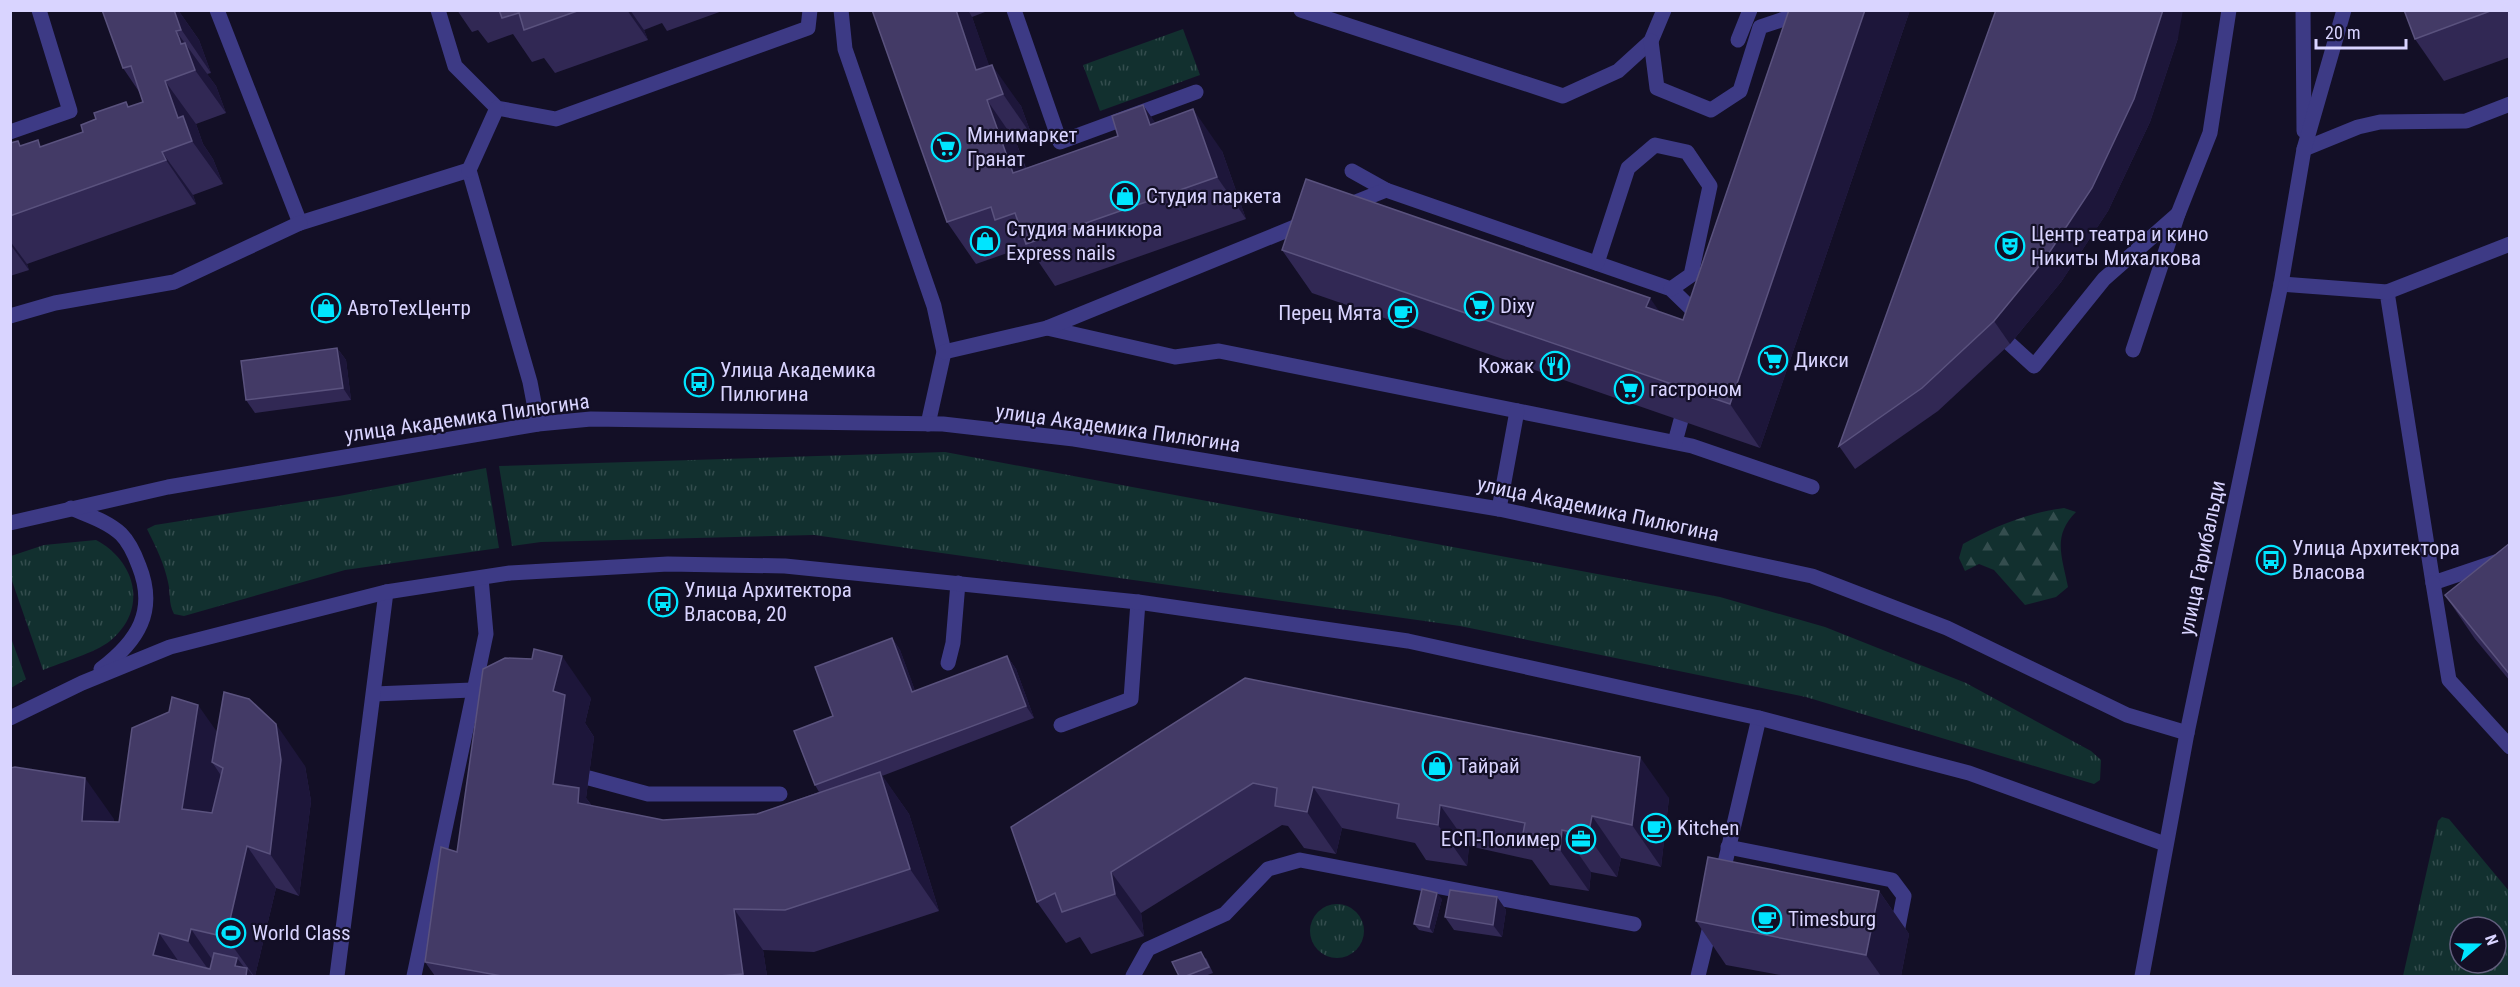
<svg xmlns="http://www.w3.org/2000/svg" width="2520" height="987" viewBox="0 0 2520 987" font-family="'Roboto Condensed',sans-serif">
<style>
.grass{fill:url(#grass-tufts);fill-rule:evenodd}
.forest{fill:url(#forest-firs)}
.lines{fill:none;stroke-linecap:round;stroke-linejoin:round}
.service{stroke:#3d3a85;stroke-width:15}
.minor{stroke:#3d3a85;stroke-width:15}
.tertiary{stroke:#3d3a85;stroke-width:15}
.wall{fill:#312854}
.shaded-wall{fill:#1d163a}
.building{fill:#433a66;stroke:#5a527e;stroke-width:1.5}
.labels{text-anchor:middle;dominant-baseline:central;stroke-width:4.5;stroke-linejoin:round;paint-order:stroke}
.poi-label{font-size:21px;fill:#d9d4ff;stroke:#130f26;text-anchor:start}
.street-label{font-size:21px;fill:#d9d4ff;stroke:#130f26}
</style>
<defs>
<pattern id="grass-tufts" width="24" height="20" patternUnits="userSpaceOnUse" patternTransform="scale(1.5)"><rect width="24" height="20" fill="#12302f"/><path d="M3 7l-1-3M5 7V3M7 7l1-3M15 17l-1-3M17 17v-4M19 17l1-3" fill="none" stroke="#344d4e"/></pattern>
<pattern id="forest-firs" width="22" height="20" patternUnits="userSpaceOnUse" patternTransform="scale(1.5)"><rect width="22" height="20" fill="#12302f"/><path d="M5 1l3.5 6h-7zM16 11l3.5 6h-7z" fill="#344d4e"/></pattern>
</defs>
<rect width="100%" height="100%" fill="#130f26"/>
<g class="grass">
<polygon points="1183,29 1200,75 1100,111 1083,65"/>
<polygon points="945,452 1720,597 1825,627 1966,683 2091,751 2101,760 2100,780 2094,784 1806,697 1460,626 814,535 541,542 512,546 499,466"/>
<path d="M 486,468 L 499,548 L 345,570 L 184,616 L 174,614 C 168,602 171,594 168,582 C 164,563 156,547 147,529 L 155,525 L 339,496 Z"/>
<path d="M 96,540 C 136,561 149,610 110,641 C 95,653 62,662 43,670 L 11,578 L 11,556 L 44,545 Z"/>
<polygon points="11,638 26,679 11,688 10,688"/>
<path d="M 2442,817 L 2449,819 L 2509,891 L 2509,975 L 2403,976 L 2438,821 ZM 2460,927 L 2496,927 L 2496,963 L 2460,963 Z"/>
<circle cx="1337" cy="931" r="27"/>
</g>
<path class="forest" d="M 2064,508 L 2076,512 C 2052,536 2062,556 2068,587 L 2056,597 L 2025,605 L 1994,570 L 1979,564 L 1965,571 L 1959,558 L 1963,544 C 1996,526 2027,513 2064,508 Z"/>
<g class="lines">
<g class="service">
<polyline points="217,10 300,223 469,170 530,382 538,424"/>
<polyline points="438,10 455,66 497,108 556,119 808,28 810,10"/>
<polyline points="841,10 845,49 934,306 944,352 928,424"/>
<polyline points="1014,10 1060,142 1196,92"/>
<polyline points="1301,10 1563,96 1618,71 1651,41 1664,10"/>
<polyline points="1738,40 1750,10"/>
<polyline points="1651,41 1657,88 1711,110 1740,91 1760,27 1787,18 1790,10"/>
<polyline points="10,132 70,111 39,10"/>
<polyline points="2304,149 2358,127 2380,122 2466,121 2510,104"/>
<polyline points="469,170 497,108"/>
<polyline points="1352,171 1386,190"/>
<polyline points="1346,206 1386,190 1671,289 1701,318"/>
<polyline points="1597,263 1628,168 1655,145 1687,152 1710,186 1691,275 1671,289"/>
<polyline points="2281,284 2387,292 2433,583 2510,557"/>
<polyline points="2387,292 2510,244"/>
<polyline points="10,316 55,303 174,282 300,223"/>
<polyline points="1047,328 1175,357 1219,351 1692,446 1812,487"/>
<polyline points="2010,344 2034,366 2104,279 2178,214"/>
<polyline points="2133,350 2178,214 2210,133 2229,10"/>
<polyline points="944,352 1047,328 1307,222"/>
<polyline points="1675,442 1681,420"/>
<polyline points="1499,509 1517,411"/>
<polyline points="2433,583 2449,680 2510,747"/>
<polyline points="948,663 953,643 958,583"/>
<polyline points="374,694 472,690"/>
<polyline points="1061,725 1131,699 1138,602"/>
<polyline points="589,778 648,794 780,794"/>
<polyline points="1728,847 1892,880 1904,896 1897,932"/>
<polyline points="337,976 386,592"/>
<polyline points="414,976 486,634 481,578"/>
<polyline points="1133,976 1148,949 1225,914 1268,869 1300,860 1634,924"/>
</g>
<g class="minor">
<polyline points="1721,880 1759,718"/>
<polyline points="1698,976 1712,918"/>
</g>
<g class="tertiary">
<polyline points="2303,10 2304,131"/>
<path d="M 71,508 C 87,515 107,521 121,534 C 129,542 135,555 139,566 C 157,611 138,641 101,669"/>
<polyline points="10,523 168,487 538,424 591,419 943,424 1074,439 1499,509 1812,576 1947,628 2127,715 2187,733"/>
<polyline points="10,718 82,683 170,647 386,592 510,573 668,564 785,566 1138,602 1408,641 1759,718 1969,773 2165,844"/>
<polyline points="2142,976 2187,733 2281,284 2304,149 2344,10"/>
</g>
</g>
<g class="wall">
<polygon points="102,10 178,10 199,40 211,73 207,74 216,86 226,113 196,124 203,144 213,159 223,184 193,195 196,204 27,264 29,270 10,276 10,143 22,146 42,147 83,132 130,107 143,102 140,93 123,68"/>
<polygon points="457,10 725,10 667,31 662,23 644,30 648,40 555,73 544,58 532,62 513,34 488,43 478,30 472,32"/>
<polygon points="872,10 985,10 985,12 972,17 989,66 1021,106 1032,136 1016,142 1026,168 1118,136 1143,105 1155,123 1222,151 1246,219 1055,286 1036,258 1024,262 1016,250 976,264 947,222"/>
<polygon points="1789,10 1910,10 1760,448 1312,293 1282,250 1660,312 1683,320"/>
<polygon points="2404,10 2510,10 2510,57 2444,81 2415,39"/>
<polygon points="2178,38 2150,122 2108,211 2061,282 2010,344 1938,411 1855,469 1839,446"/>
<polygon points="337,348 346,360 351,400 255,413 246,400"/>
<polygon points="2510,543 2510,681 2475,639 2445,595"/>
<polygon points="892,638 900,650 915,691 1007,656 1016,669 1034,718 882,776 909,814 939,911 814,952 763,950 767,976 435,976 425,962 457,852 591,698 585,723 594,737 586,798 592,806 663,820 757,814 819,792 815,785 833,716"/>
<polygon points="1245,678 1669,798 1661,867 1621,858 1617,877 1591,872 1589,891 1550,885 1532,860 1469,846 1467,866 1426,860 1415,843 1342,828 1336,854 1304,848 1288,826 1282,825 1141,913 1144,936 1091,954 1080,937 1066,943 1037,902"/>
<polygon points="217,732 305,766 311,801 299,896 276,888 255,976 10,976 114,819 114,822 119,822"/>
<polygon points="1879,891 1909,934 1901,976 1786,976 1726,965 1696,921"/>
<polygon points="1497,897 1506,910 1502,937 1454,930 1445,917"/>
<polygon points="1442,899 1433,933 1419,930 1414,924"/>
<polygon points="1206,958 1213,973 1205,976 1179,976"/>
</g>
<g class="shaded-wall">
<polygon points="168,10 178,10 199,40 211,73"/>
<polygon points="627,10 630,10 644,30 648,40"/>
<polygon points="956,10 968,10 972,17 1000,96 976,70"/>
<polygon points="1865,10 1910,10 1760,448 1730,404"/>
<polygon points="2163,10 2183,10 2178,38 2150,122 2108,211 2061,282 2010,344 1994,321"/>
<polygon points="176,31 216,86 226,113 195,70 181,44"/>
<polygon points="992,65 1021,106 1032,136 1003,94"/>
<polygon points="165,81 196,124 203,144 213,159 223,184 192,141 178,118"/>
<polygon points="987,100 1016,142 1042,214 1013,173"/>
<polygon points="1143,105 1172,147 1150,125"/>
<polygon points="1193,109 1222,151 1246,219 1217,177"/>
<polygon points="162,152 193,195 196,204 166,160"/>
<polygon points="10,241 27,264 29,270 10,244"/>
<polygon points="1650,298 1680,341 1646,307"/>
<polygon points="337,348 346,360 351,400 343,388"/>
<polygon points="892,638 900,650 920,704 912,692"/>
<polygon points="562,656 591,698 585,723 594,737 586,798 608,829 553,784 553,691"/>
<polygon points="1007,656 1016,669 1034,718 1026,706"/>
<polygon points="198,705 227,746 212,762 222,777 211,851 182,809"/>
<polygon points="276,724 305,766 311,801 299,896 270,854"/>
<polygon points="1640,757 1669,798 1661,867 1632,825"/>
<polygon points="880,772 909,814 939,911 910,869"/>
<polygon points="85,778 114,819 111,862 82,821"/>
<polygon points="1313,787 1342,828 1336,854 1307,812"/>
<polygon points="1440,805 1469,846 1467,866 1438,825"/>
<polygon points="1592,816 1621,858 1617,877 1588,836"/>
<polygon points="1562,830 1591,872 1589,891 1560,850"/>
<polygon points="247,846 276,888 255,976 254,976 226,937"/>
<polygon points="1111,872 1141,913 1144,936 1115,894"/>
<polygon points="1879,891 1909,934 1901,976 1881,976 1866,955"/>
<polygon points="1437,893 1442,899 1433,933 1429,927"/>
<polygon points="1497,897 1506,910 1502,937 1493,925"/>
<polygon points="734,909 763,950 767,976 745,976 743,974"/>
<polygon points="191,929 220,971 213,976 188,941"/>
<polygon points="159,933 188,975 153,955"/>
<polygon points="237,958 247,971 247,968 253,976 243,976 235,966"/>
</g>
<g class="building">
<polygon points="102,10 174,10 181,30 176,31 179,38 181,44 185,43 195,70 165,81 178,118 183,116 192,141 162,152 166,160 10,216 10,143 18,141 20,146 38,140 40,147 83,132 81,125 96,119 94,113 126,102 128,107 143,102 131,66 123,68"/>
<polygon points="499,10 580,10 524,30 519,13 502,18"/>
<polygon points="872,10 956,10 976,70 992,65 1003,94 987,100 1013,173 1118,136 1112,116 1143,105 1150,125 1193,109 1217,177 1026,244 1015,213 995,220 991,207 947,222"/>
<polygon points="1789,10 1865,10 1730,404 1282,250 1306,179 1650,298 1646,307 1683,320"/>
<polygon points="1996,10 2163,10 2134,99 2092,188 2045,259 1994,321 1922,388 1839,446"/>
<polygon points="2404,10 2493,10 2415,39"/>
<polygon points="337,348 343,388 246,400 241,361"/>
<polygon points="2510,543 2510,675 2445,595"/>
<polygon points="892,638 912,692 1007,656 1026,706 815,785 794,731 833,716 815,667"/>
<polygon points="534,649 562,656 553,691 565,695 553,784 579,788 578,803 663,820 757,814 880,772 910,869 785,910 734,909 743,974 719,976 502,976 425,962 441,847 457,852 483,669 505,658 532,659"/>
<polygon points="1245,678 1640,757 1632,825 1592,816 1588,836 1562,830 1560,850 1521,844 1525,823 1440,805 1438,825 1397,818 1399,804 1313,787 1307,812 1275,806 1277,788 1253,783 1111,872 1115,894 1062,912 1055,893 1037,902 1011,827"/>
<polygon points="224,692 249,699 276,724 281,760 270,854 247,846 226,937 191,929 188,941 159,933 153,955 210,969 214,953 237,958 235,966 247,968 246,976 10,976 10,768 15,767 85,778 82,821 119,822 132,728 169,712 172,697 198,705 182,809 212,813 223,768 212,762"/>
<polygon points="1708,857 1879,891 1866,955 1696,921"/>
<polygon points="1422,889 1437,893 1429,927 1414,924"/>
<polygon points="1450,890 1497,897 1493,925 1445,917"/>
<polygon points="1201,952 1209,967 1186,976 1179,976 1172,962"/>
</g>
<defs>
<g id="supermarket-ring" transform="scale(1.5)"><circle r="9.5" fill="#130f26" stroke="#00e5ff" stroke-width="1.5"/><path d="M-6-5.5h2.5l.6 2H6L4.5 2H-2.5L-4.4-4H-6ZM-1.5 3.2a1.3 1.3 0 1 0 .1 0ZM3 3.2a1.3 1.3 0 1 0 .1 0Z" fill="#00e5ff"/></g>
<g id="shop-ring" transform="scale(1.5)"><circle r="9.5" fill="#130f26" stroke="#00e5ff" stroke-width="1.5"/><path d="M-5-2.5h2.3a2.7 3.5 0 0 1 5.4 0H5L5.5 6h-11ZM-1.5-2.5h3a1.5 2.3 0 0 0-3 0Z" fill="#00e5ff"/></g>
<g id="theatre-ring" transform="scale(1.5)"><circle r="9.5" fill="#130f26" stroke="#00e5ff" stroke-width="1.5"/><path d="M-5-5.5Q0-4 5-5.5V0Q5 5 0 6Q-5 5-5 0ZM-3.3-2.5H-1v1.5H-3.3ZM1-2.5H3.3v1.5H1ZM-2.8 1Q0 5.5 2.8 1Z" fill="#00e5ff"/></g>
<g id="cafe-ring" transform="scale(1.5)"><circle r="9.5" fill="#130f26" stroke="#00e5ff" stroke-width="1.5"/><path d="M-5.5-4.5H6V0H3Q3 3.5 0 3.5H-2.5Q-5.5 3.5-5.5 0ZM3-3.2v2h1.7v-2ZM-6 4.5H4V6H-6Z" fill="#00e5ff"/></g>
<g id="restaurant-ring" transform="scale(1.5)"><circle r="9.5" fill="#130f26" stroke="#00e5ff" stroke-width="1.5"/><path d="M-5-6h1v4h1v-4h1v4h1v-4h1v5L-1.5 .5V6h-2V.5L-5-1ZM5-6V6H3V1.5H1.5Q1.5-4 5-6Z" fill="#00e5ff"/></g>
<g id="bus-ring" transform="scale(1.5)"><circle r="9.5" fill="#130f26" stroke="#00e5ff" stroke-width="1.5"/><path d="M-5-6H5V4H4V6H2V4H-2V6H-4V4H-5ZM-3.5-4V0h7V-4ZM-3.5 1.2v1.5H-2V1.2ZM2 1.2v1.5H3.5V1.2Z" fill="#00e5ff"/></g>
<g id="office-ring" transform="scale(1.5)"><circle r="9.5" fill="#130f26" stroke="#00e5ff" stroke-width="1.5"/><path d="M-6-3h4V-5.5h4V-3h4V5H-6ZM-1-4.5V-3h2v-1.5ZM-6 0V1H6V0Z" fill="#00e5ff"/></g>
<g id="stadium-ring" transform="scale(1.5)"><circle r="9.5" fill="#130f26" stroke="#00e5ff" stroke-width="1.5"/><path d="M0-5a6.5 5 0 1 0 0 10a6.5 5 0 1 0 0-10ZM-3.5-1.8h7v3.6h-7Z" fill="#00e5ff"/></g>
</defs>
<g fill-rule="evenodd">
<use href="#supermarket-ring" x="946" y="147"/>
<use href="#shop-ring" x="1125" y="196"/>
<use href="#shop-ring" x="985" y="241"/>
<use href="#theatre-ring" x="2010" y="246"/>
<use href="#supermarket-ring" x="1479" y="306"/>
<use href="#shop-ring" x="326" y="308"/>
<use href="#cafe-ring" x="1403" y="313"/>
<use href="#supermarket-ring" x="1773" y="360"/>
<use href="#restaurant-ring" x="1555" y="366"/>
<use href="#bus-ring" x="699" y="382"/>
<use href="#supermarket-ring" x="1629" y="389"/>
<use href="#bus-ring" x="2271" y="560"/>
<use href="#bus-ring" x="663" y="602"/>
<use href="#shop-ring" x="1437" y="766"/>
<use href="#cafe-ring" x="1656" y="828"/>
<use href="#office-ring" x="1581" y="839"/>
<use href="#cafe-ring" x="1767" y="919"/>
<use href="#stadium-ring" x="231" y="933"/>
</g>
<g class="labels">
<g class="poi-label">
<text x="967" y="135">Минимаркет<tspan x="967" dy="24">Гранат</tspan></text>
<text x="1146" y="196">Студия паркета</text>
<text x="1006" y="229">Студия маникюра<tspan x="1006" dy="24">Express nails</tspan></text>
<text x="2031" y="234">Центр театра и кино<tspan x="2031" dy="24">Никиты Михалкова</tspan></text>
<text x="1500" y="306">Dixy</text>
<text x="347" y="308">АвтоТехЦентр</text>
<text x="1382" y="313" text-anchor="end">Перец Мята</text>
<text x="1794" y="360">Дикси</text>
<text x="1534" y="366" text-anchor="end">Кожак</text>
<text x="720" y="370">Улица Академика<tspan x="720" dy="24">Пилюгина</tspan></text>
<text x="1650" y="389">гастроном</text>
<text x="2292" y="548">Улица Архитектора<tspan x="2292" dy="24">Власова</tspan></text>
<text x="684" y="590">Улица Архитектора<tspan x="684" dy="24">Власова, 20</tspan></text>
<text x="1458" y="766">Тайрай</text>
<text x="1677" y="828">Kitchen</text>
<text x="1560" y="839" text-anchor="end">ЕСП-Полимер</text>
<text x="1788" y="919">Timesburg</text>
<text x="252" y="933">World Class</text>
</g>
<g class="street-label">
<text transform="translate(467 418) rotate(-8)">улица Академика Пилюгина</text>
<text transform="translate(1118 428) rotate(8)">улица Академика Пилюгина</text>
<text transform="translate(1598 509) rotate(12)">улица Академика Пилюгина</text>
<text transform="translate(2202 558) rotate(-78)">улица Гарибальди</text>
</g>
</g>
<rect width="2520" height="987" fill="none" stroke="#d9d4ff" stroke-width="24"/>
<g transform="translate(2478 945) rotate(70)"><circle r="28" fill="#130f26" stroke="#625e7d" stroke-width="1.5"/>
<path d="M0-4.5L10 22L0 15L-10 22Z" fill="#00e5ff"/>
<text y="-9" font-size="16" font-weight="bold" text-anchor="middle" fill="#d9d4ff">N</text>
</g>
<path d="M2316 39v9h90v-9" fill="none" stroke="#d9d4ff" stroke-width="3"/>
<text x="2325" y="39" font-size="18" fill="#d9d4ff" stroke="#130f26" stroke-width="4.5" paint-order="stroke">20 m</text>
</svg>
